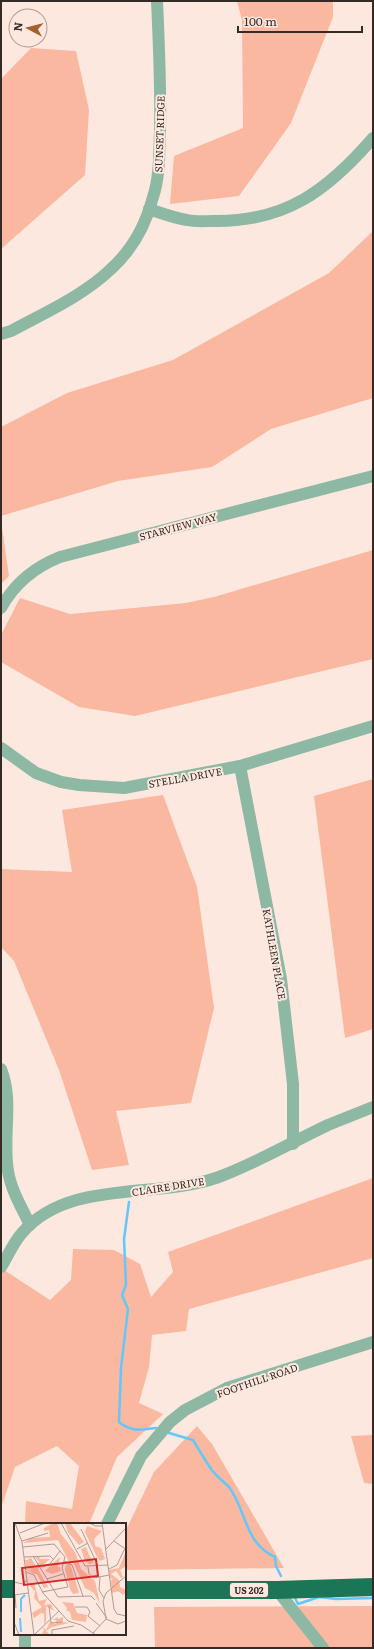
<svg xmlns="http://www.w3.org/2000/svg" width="374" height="1649" viewBox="0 0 374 1649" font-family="Literata,serif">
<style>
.green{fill:#f9b89f}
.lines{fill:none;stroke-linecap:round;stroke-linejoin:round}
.stream{stroke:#60c8fc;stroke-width:2.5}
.minor{stroke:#8db8a4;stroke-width:12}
.highway{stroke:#1b7657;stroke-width:18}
.labels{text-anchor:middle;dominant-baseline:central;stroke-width:4;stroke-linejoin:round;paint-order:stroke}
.shield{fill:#fde8df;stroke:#70635e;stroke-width:1}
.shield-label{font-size:9px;font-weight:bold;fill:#342a26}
.street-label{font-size:10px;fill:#342a26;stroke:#fde8df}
.inset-river{fill:none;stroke:#60c8fc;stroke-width:2}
.inset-road{fill:none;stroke:#ad9c95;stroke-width:1}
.view{fill:#d62828;fill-opacity:0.15;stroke:#d62828;stroke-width:2}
.inset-edge{fill:none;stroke:#342a26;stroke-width:2}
</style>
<rect width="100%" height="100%" fill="#fde8df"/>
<g class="green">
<polygon points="237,1 333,1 333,17 291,123 239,196 170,204 174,156 243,128 242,20"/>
<polygon points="31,48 76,51 89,110 85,175 1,249 1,79"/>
<polygon points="373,231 373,398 271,429 212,467 118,481 1,516 1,427 67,393 173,360 329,273"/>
<polygon points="1,521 9,576 1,584"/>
<polygon points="373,550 373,659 135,716 79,707 1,662 1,635 20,598 70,614 186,603 214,597"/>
<polygon points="373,779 373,1029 345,1038 314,796"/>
<polygon points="163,795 197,887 214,1008 191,1103 116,1111 129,1165 92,1170 59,1070 14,961 1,947 1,869 72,872 62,810"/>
<polygon points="373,1178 373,1258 189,1309 186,1331 152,1335 149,1367 139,1403 163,1414 117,1457 89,1524 25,1524 26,1501 72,1509 79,1466 57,1446 15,1467 1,1508 1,1268 50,1300 71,1280 73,1249 114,1250 140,1264 151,1297 173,1272 168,1252"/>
<polygon points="197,1426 212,1444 284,1568 125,1570 125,1532 154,1472"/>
<polygon points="373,1435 373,1484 364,1483 351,1436"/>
<polygon points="373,1606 373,1648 155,1648 154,1607"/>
</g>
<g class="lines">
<g class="stream">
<path d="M 129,1202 L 124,1239 L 126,1285 L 122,1295 L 128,1309 L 121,1368 L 119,1422 C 131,1432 141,1430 156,1428"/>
<path d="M 169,1433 L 193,1440 C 199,1450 205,1460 211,1469 C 216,1476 223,1481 229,1487 C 247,1511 244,1543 275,1557 L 276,1566 L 281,1576"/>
<polyline points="295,1598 298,1604 319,1597 336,1599 373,1598"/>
</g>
<g class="minor">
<path d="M 149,209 C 161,213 174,218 187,220 C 196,222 205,221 214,221 C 286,222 328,190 373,138"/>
<path d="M 1,334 L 11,331 C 44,313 83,296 111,269 C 132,250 146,224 153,197 C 160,176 159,153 160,131 C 161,88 159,44 157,1"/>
<path d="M 1,608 C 14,584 35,567 60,557 L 373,476"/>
<polyline points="1,748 36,773 61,782 79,785 124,788 240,766 373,726"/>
<polyline points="240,766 281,979 293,1084 293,1144"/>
<path d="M 1,1069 C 14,1101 2,1137 8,1171 C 11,1190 22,1208 30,1225"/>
<path d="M 1,1267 C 8,1256 13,1243 22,1233 C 68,1179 154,1199 216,1178 C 255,1164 290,1143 328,1125 C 343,1119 358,1113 373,1107"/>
<polyline points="107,1524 141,1456 170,1422 185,1410 227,1388 373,1342"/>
<polyline points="277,1590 323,1648"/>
<polyline points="25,1648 25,1634"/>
</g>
<g class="highway">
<polyline points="1,1589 15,1589"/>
<polyline points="125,1590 277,1590 373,1587"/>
</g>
</g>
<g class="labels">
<rect class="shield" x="230" y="1583" width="38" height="14" rx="3"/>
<g class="shield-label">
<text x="249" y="1590">US 202</text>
</g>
<g class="street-label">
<text transform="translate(159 134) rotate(-88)">SUNSET RIDGE</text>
<text transform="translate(178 526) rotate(-15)">STARVIEW WAY</text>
<text transform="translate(185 777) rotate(-10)">STELLA DRIVE</text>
<text transform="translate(275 954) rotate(80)">KATHLEEN PLACE</text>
<text transform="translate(168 1186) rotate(-9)">CLAIRE DRIVE</text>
<text transform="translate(257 1380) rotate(-19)">FOOTHILL ROAD</text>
</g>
</g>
<g transform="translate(14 1523)">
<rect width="112" height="112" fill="#fde8df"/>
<path d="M 39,0 L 43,0 L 47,11 L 61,29 L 67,46 L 81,58 L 86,81 L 80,70 L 71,65 L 59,39 L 55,39 L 44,17 L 9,20 L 17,15 L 36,14 L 35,7 L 30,8 L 30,5 ZM 51,0 L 56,0 L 70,19 L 65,22 L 54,9 ZM 73,3 L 88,8 L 80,16 L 81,23 L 87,25 L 91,36 L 86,38 L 82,32 L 71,9 ZM 72,24 L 75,32 L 80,40 L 75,41 L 71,38 L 67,26 ZM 112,28 L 112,43 L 106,47 L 109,54 L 107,55 L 102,48 L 97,51 L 105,57 L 106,64 L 112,67 L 112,70 L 109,72 L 104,68 L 98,70 L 97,57 L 99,56 L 96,55 L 95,47 L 105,45 ZM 25,33 L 26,36 L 36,36 L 24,46 L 34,64 L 30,65 L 23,51 L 20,51 L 11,46 L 18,47 L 12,44 L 11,37 L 14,37 L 15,42 L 14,36 L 17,35 L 22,43 L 25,39 L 21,34 ZM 46,34 L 44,44 L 46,44 L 47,48 L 38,51 L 31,48 ZM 53,39 L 56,40 L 65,70 L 59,71 L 56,66 L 51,46 ZM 20,60 L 25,78 L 33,76 L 30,82 L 37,81 L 40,88 L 32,83 L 32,98 L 30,102 L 30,91 L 27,90 L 20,95 L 18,90 L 28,84 L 20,75 L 21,68 L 16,63 ZM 48,79 L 59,80 L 63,90 L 73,92 L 72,99 L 58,97 L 56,89 L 52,87 L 53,85 ZM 44,94 L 44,96 L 49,94 L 49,99 L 55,100 L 38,104 L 32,108 L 35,111 L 27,112 L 30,108 L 29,104 L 32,107 L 36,99 L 42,101 L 42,97 L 39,97 Z" fill="#f9b89f"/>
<path class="inset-river" d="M 7,89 L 7,76 L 11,72M 6,95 L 7,109"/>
<path class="inset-road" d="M 1,0 L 8,19 L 20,112M 47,0 L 71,43 L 94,42M 76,0 L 81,3 L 89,3M 88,0 L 100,86 L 103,91 L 112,93M 67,6 L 84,43M 6,10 L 31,0M 8,18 L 34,10M 100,18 L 110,25M 9,24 L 40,21 L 51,34 L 48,45 L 54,64 L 28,69M 63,26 L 74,20M 92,26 L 112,5M 19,33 L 44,74 L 77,73 L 81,77M 10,34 L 36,33 L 39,36M 50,38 L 58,42 L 69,73M 28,44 L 35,42 L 46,28M 74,44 L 75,51 L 80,55 L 95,52M 95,46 L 103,42 L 112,23M 12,49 L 20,52 L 29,70 L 54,98 L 67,102 L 82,112M 86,54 L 85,67 L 90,75M 33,56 L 49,51M 0,59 L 9,61 L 13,57M 0,72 L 14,70M 1,72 L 2,85M 82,80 L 93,95M 35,83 L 37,100 L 48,99M 61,84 L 73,84 L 76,89 L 74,93 L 86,103M 92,96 L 104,101 L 112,98M 0,99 L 5,112M 79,110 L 92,96 L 89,78 L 92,70 L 112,53M 20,112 L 45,88M 38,112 L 38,107 L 60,103"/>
<path class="view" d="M 82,36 L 84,53 L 10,62 L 8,45 Z"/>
<rect width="112" height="112" class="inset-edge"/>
</g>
<rect width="374" height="1649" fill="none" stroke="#342a26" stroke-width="4"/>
<g transform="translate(28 28) rotate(277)"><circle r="19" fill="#fde8df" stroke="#ad9c95"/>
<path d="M0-3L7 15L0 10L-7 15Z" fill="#a4622f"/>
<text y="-6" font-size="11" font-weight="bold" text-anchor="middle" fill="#342a26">N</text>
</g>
<path d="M238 26v6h124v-6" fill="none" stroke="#342a26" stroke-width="2"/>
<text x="244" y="26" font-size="12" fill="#342a26" stroke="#fde8df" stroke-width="3" paint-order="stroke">100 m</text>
</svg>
